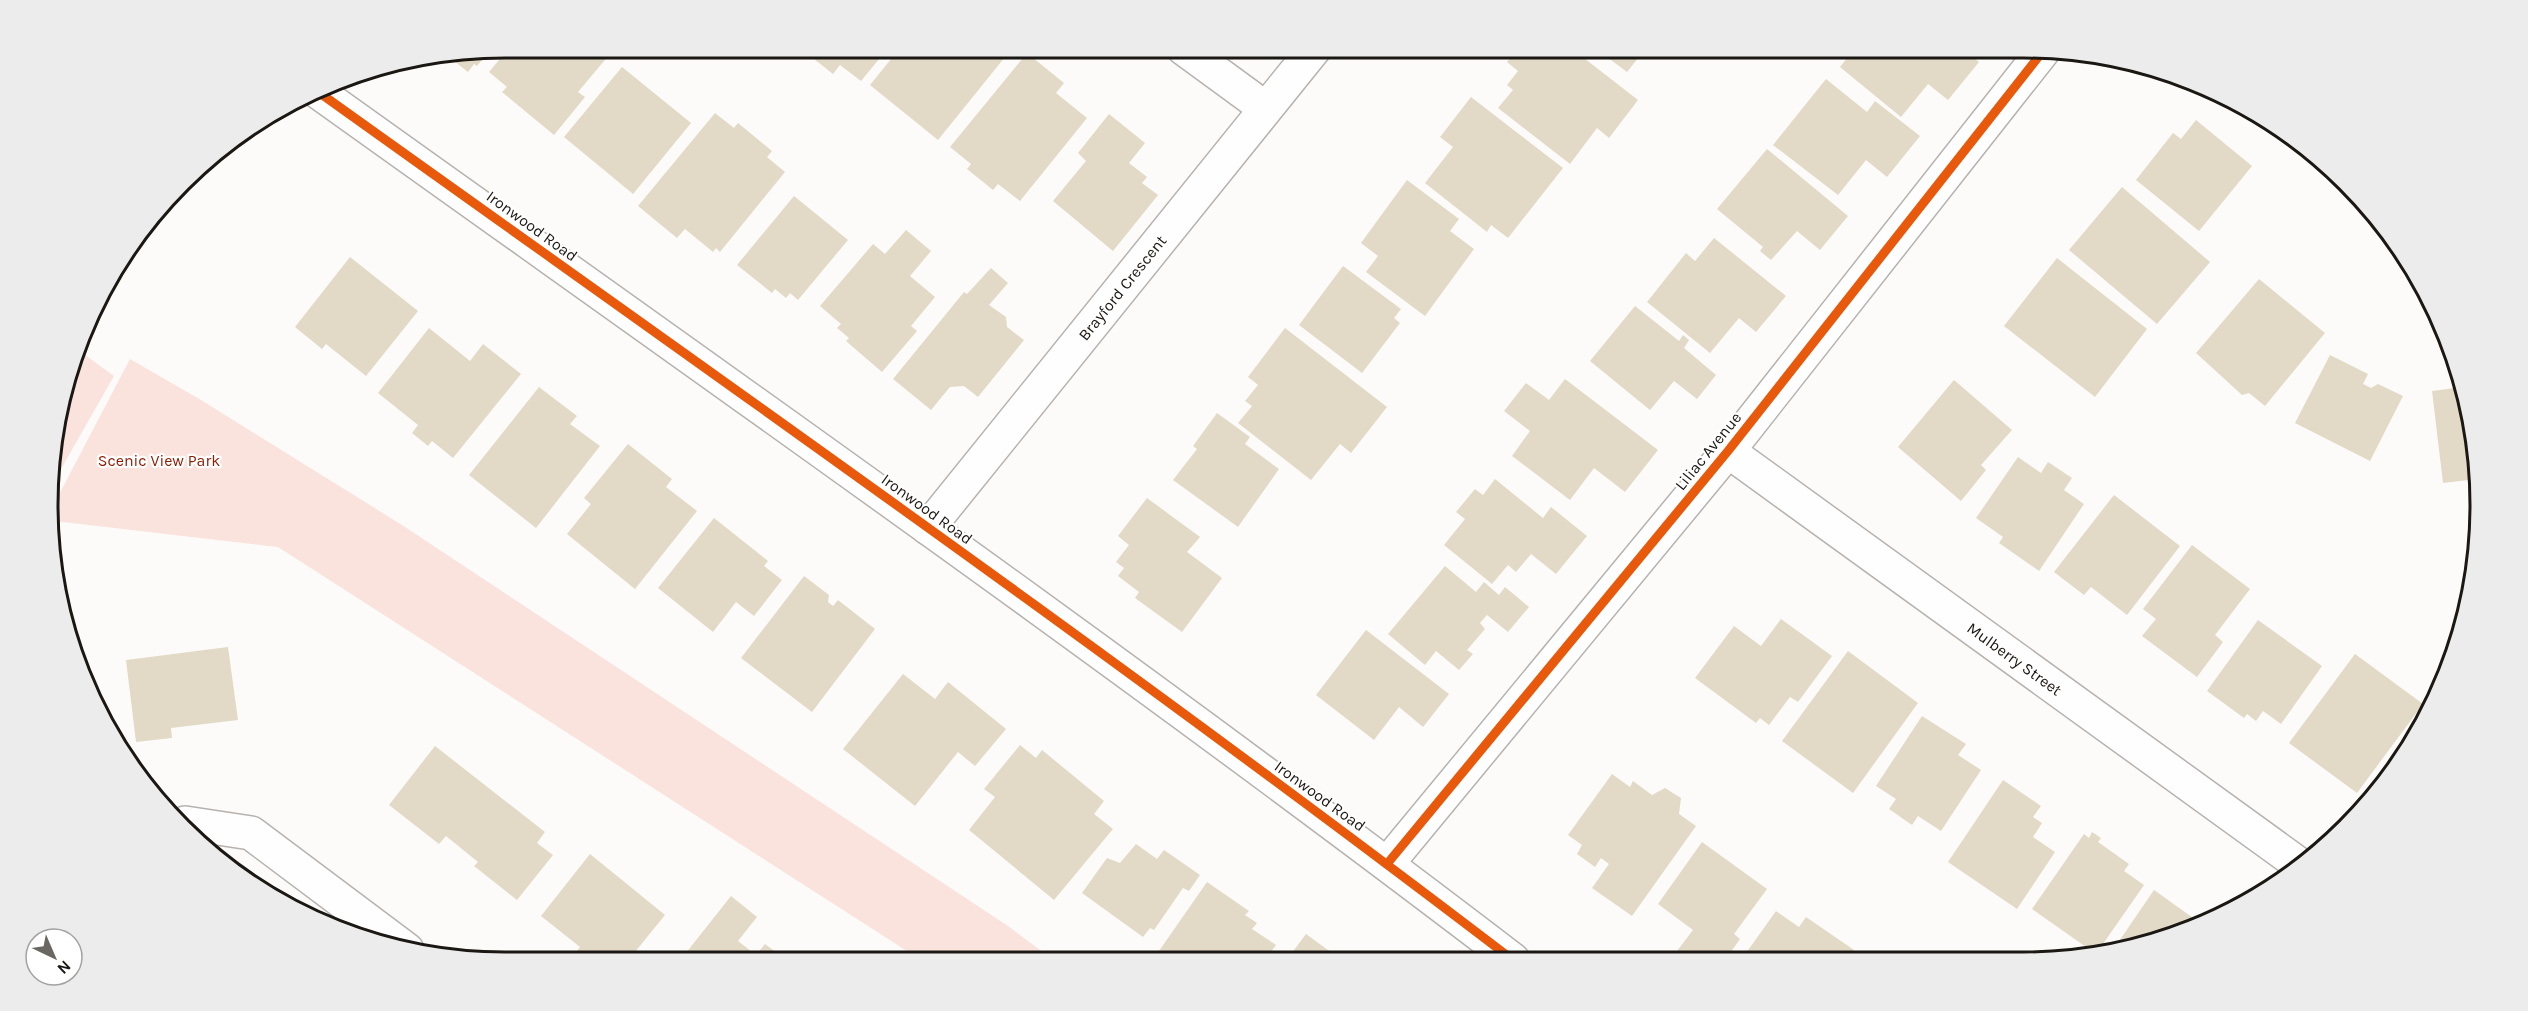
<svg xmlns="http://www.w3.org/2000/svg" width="2528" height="1011" viewBox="0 0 2528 1011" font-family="Karla,sans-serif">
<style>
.green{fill:#fae3dd}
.building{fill:#e2dac6}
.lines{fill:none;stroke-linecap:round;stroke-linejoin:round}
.street-casing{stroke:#b6b2af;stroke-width:36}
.street{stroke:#fffefe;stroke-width:33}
.cycleway-casing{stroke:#fff;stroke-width:13}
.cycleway{stroke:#e8590c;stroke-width:9}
.labels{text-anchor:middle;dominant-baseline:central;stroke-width:4.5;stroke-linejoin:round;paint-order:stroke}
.street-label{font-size:16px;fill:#1b1712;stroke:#fff}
.park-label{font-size:16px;fill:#8e1c04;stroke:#fff}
.rim{fill:none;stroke:#1b1712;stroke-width:3}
</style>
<rect width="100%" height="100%" fill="#fdfbf9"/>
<g class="green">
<polygon points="77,349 114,376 53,483 52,445"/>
<polygon points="130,359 201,400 402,525 1008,926 1056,962 924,962 278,547 54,521 54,504"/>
</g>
<g class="building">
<polygon points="509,48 601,48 609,55 578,92 585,97 554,135 502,92 507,87 489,72"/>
<polygon points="806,48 888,48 861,81 840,65 833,74 804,51"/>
<polygon points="900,48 994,48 1005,57 938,140 870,85"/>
<polygon points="1518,48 1571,48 1638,100 1609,138 1597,128 1570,164 1498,108 1513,90 1507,85 1518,71 1507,62"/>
<polygon points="1595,48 1646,48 1627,72"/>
<polygon points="1855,48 1962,48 1979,62 1948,100 1928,84 1901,117 1840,67"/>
<polygon points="489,51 477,66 474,64 468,72 449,57"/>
<polygon points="1027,53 1064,83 1056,93 1087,118 1020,201 998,184 993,190 967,169 971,164 950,147"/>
<polygon points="622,67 691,123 633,194 564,137"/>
<polygon points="1826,79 1867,112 1875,101 1920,136 1887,177 1866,160 1838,195 1773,145"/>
<polygon points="1471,97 1563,168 1508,238 1491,225 1487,232 1425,183 1453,147 1440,137"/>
<polygon points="715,113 734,128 738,123 772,151 767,157 785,172 720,252 716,248 713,252 685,229 677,238 638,206"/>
<polygon points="1109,114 1145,143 1129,163 1147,177 1142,183 1158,195 1113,251 1053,201 1086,161 1078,153"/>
<polygon points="2196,120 2252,166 2199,231 2136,180 2173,133 2181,139"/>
<polygon points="1767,149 1848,216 1820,250 1797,231 1771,260 1760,251 1763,247 1717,209"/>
<polygon points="1407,180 1459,219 1450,231 1474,249 1425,316 1366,272 1378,256 1361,243"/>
<polygon points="2122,187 2210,262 2157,324 2069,250"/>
<polygon points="794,196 848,240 798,300 790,293 786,298 775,289 772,293 737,265"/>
<polygon points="906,230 931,251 910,276 935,297 911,326 917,331 882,372 846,341 849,338 837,328 841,324 820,306 873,244 885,254"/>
<polygon points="1714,238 1786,296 1756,332 1739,318 1710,353 1647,302 1686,253 1695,261"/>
<polygon points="350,257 418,311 366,376 326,344 322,349 295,327"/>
<polygon points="2057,258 2147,329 2095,397 2004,326"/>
<polygon points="1343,266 1401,309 1394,318 1400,323 1362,373 1299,325"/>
<polygon points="991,268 1008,283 989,305 1006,317 1007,327 1024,340 978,397 964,386 950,387 931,410 893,379 964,292 967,294"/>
<polygon points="2259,279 2325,333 2265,406 2249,393 2242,395 2196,353"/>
<polygon points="1635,306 1679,341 1683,335 1689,340 1684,348 1716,375 1697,399 1674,381 1650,410 1590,361"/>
<polygon points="429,328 470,361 483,344 521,374 453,458 432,441 428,446 412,433 418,425 378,393"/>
<polygon points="1285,328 1387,407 1351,453 1340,444 1311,480 1238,423 1252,406 1245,401 1258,385 1248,377"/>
<polygon points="2330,355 2368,374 2363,384 2371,388 2378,384 2403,396 2370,461 2295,423"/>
<polygon points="1565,379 1658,450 1625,492 1594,468 1570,500 1512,456 1530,431 1504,411 1526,383 1549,400"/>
<polygon points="1954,380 2012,430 1981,465 1986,470 1961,501 1898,447"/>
<polygon points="539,387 577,416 570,424 600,446 536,528 469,475"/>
<polygon points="2462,387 2476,446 2477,479 2443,483 2432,391"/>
<polygon points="1217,413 1250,437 1245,444 1279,469 1238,527 1173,480 1197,449 1193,446"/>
<polygon points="628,444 672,479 666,487 697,511 635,589 567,534 591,504 584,498"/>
<polygon points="2018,457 2041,473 2048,462 2072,478 2064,490 2084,504 2039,571 1999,543 2003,537 1976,518"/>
<polygon points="1495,479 1543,518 1551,507 1587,536 1556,574 1531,554 1516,572 1508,565 1492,584 1444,545 1465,519 1456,512 1475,489 1483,495"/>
<polygon points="2114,495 2180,546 2127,615 2091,587 2084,595 2054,572"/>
<polygon points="1147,498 1200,537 1187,552 1222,578 1182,632 1135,598 1139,592 1118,576 1124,568 1116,562 1129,545 1118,536"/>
<polygon points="714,518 768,561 764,566 782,580 754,616 736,602 713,632 658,588"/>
<polygon points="2192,545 2250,589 2215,635 2223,642 2197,677 2142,636 2156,619 2143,609"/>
<polygon points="1445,566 1476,592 1484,582 1499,595 1505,587 1529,607 1508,632 1487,615 1480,623 1485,629 1467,650 1473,654 1459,670 1436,651 1425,665 1388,634"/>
<polygon points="804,576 829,595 828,602 833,606 838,600 875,629 812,712 741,658"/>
<polygon points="1781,619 1832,656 1798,702 1790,697 1769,725 1760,718 1756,723 1695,678 1734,626 1761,646"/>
<polygon points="2258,620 2322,666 2281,724 2263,711 2256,721 2247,714 2244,718 2207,691"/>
<polygon points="1366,630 1449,694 1423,727 1399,707 1374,740 1316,695"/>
<polygon points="228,647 238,720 171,728 172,738 136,742 126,660"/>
<polygon points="1848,651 1918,703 1853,793 1782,741"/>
<polygon points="2355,654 2423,704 2357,793 2289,743"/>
<polygon points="903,674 935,699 948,682 1006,729 975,766 958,752 915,806 843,749"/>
<polygon points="1922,716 1966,744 1958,755 1981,770 1941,831 1918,816 1912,825 1889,809 1896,799 1876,786"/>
<polygon points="1020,745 1036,758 1042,750 1104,801 1094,814 1113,829 1054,900 969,830 995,797 984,789"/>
<polygon points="435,746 545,832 537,843 553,855 517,900 474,866 478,862 446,836 439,844 389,805"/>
<polygon points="1612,774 1630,787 1633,781 1652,795 1665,788 1681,798 1679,814 1696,826 1632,916 1592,888 1609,864 1601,858 1595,867 1577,854 1582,845 1568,835"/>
<polygon points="2003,780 2041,806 2033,817 2042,823 2033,837 2055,852 2017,909 1948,862"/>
<polygon points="2092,832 2101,838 2098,842 2129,864 2124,871 2144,885 2096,954 2032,909 2084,834 2089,838"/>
<polygon points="1702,842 1767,889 1734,934 1740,939 1725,960 1690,960 1677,951 1693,930 1658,904"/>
<polygon points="1136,844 1157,859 1164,850 1200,875 1189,891 1183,888 1154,930 1150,928 1143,937 1082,893 1107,858 1120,863"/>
<polygon points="590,854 665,915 626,963 573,963 570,960 580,947 541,916"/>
<polygon points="1207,882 1249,911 1245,915 1257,923 1252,929 1276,945 1264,961 1152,961"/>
<polygon points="2154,890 2196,920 2191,926 2113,950"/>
<polygon points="731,896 757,917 738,941 756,955 765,944 789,962 678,963"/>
<polygon points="1776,911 1799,927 1806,917 1854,950 1847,960 1741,960"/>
<polygon points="1306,934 1343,961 1286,961"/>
</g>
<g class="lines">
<g class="street-casing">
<g id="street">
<polyline points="1183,48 1265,108"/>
<path d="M 317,91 C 718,378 1122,661 1513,960"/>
<path id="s1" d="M 1728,451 L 2300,865"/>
<path id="s2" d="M 928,528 L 1315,48"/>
<polyline points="185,823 251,833 407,950"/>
<polyline points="1387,864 1728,451 2043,51"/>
</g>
</g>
<use href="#street" class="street"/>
<g class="cycleway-casing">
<g id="cycleway">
<path d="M 317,91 C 718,378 1122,661 1513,960"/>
<polyline points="1387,864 1728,451 2043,51"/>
</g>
</g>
<use href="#cycleway" class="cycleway"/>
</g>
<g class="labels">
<g class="street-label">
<text transform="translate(532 226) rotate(36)">Ironwood Road</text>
<text stroke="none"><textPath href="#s2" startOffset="309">Brayford Crescent</textPath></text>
<text transform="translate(1708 451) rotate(-51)">Liliac Avenue</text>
<text transform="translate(927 509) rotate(36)">Ironwood Road</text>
<text stroke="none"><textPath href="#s1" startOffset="354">Mulberry Street</textPath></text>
<text transform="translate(1320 796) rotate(36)">Ironwood Road</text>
</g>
<g class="park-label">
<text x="159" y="460">Scenic View Park</text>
</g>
</g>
<path d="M0 0H2528V1011H0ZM505 58H2023A447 447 0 0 1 2470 505V505A447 447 0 0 1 2023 952H505A447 447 0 0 1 58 505V505A447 447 0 0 1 505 58Z" fill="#edecec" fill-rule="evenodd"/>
<path class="rim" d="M505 58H2023A447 447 0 0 1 2470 505V505A447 447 0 0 1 2023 952H505A447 447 0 0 1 58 505V505A447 447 0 0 1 505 58Z"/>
<g transform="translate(54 957) rotate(136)"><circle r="28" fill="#ffffff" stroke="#a4a2a0" stroke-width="1.5"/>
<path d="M0-4.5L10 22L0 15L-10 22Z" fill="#6a6763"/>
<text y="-9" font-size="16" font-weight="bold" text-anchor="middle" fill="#1b1712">N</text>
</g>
</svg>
